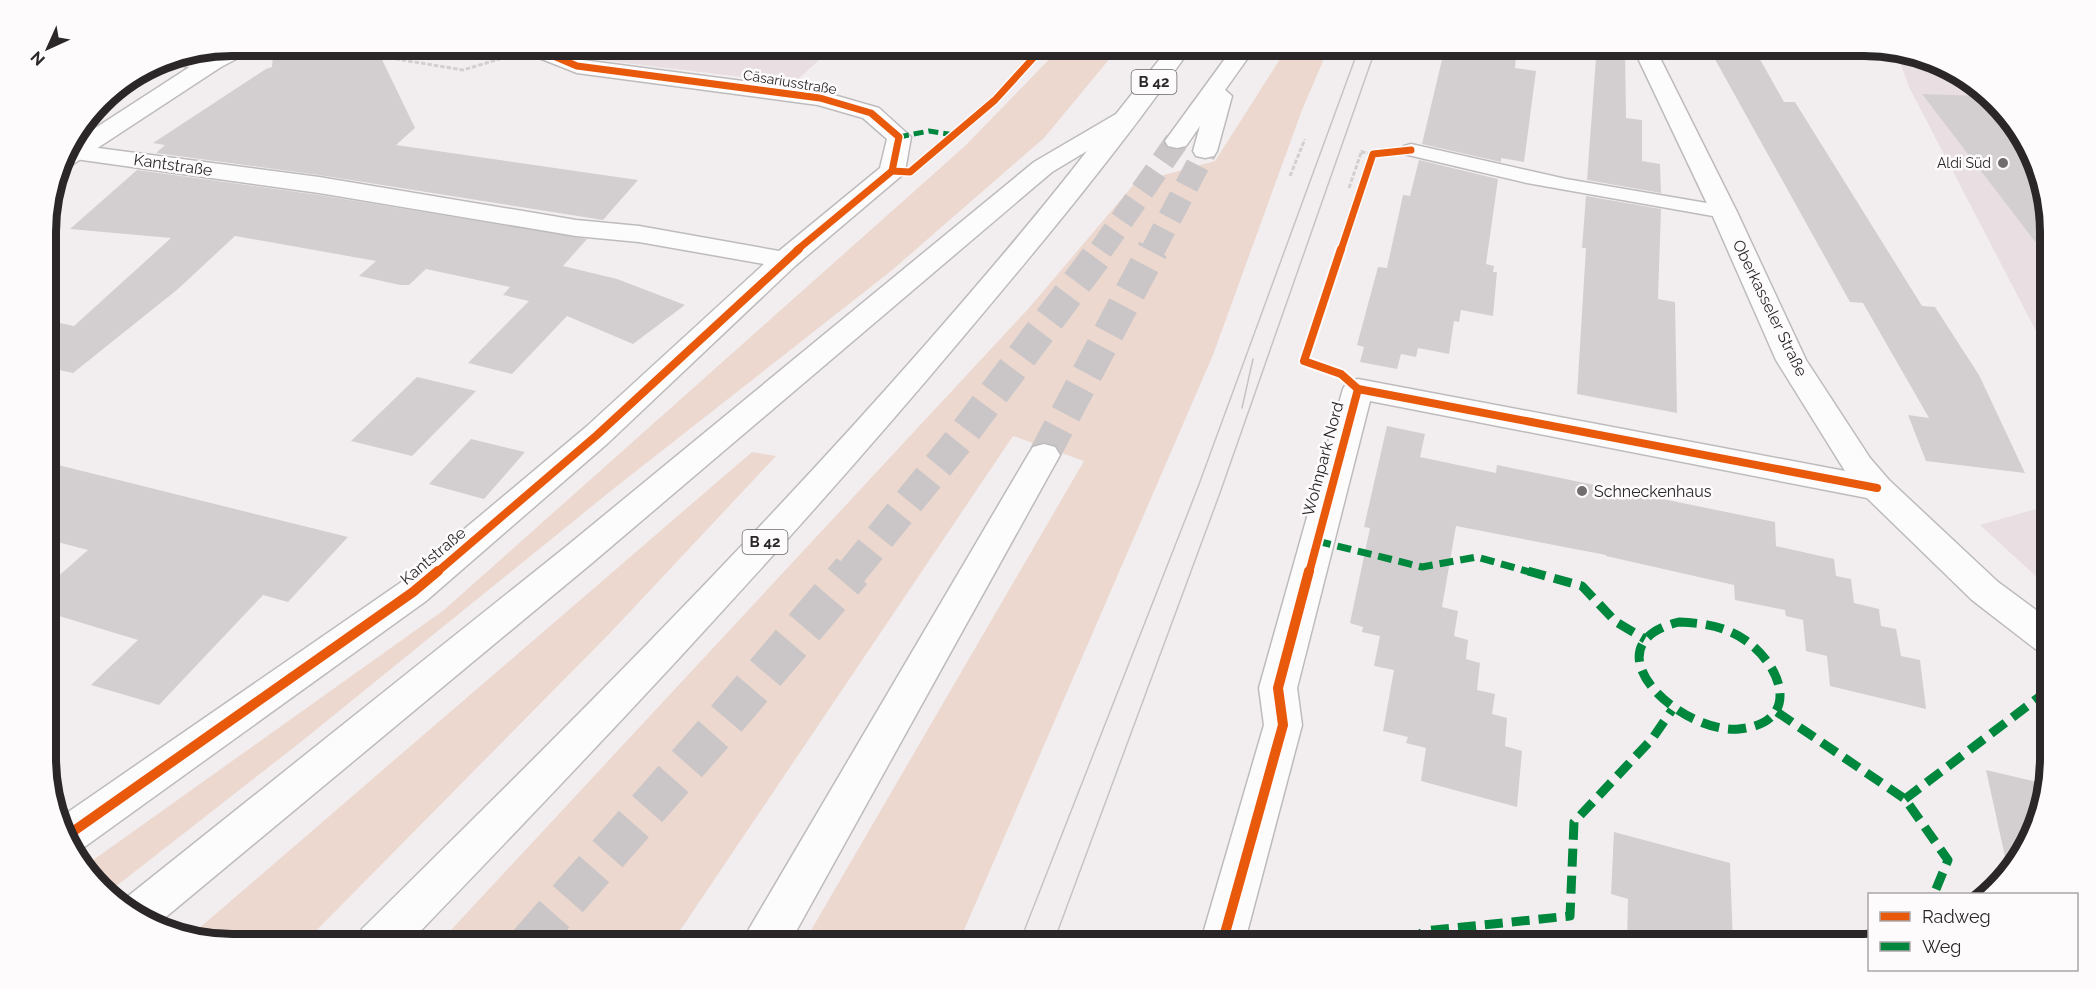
<svg xmlns="http://www.w3.org/2000/svg" width="2096" height="989" viewBox="0 0 2096 989" font-family="Raleway,sans-serif">
<style>
.built{fill:#e9dee2}
.green{fill:#ecd8ce}
.building{fill:#d3cfd0}
.lines{fill:none;stroke-linecap:round;stroke-linejoin:round}
.trunk-tunnel-far2{stroke:#cac6c8;stroke-width:24;stroke-dasharray:24 12;stroke-linecap:butt}
.trunk-tunnel-far1{stroke:#cac6c8;stroke-width:31;stroke-dasharray:31 15;stroke-linecap:butt}
.trunk-tunnel{stroke:#cac6c8;stroke-width:40;stroke-dasharray:40 20;stroke-linecap:butt}
.service-casing{stroke:#bebbbc;stroke-width:3}
.minor-casing{stroke:#bebbbc;stroke-width:3}
.secondary-casing{stroke:#bebbbc;stroke-width:3}
.trunk-casing{stroke:#bebbbc;stroke-width:3}
.path{stroke:#d1cfd0;stroke-width:3;stroke-dasharray:4.5 2;stroke-linecap:butt}
.service{fill:#fdfcfd;fill-rule:evenodd}
.minor{fill:#fdfcfd;fill-rule:evenodd}
.secondary{fill:#fdfcfd;fill-rule:evenodd}
.trunk{fill:#fdfcfd;fill-rule:evenodd}
.tram{stroke:#c4c4c4;stroke-width:1.5}
.quiet-far2{stroke:#00873e;stroke-width:5;stroke-dasharray:10 5;stroke-linecap:butt}
.quiet-far1{stroke:#00873e;stroke-width:7;stroke-dasharray:14 7;stroke-linecap:butt}
.quiet{stroke:#00873e;stroke-width:9;stroke-dasharray:18 9;stroke-linecap:butt}
.cycleway-far2-casing{stroke:#fefbfc;stroke-width:10}
.cycleway-far1-casing{stroke:#fefbfc;stroke-width:12}
.cycleway-casing{stroke:#fefbfc;stroke-width:14}
.cycleway-far2{stroke:#e8590c;stroke-width:7}
.cycleway-far1{stroke:#e8590c;stroke-width:8}
.cycleway{stroke:#e8590c;stroke-width:10}
.poi-dot{fill:#716d6f;stroke:#fefbfc;stroke-width:2}
.labels{text-anchor:middle;dominant-baseline:central;stroke-width:5;stroke-linejoin:round;paint-order:stroke}
.far-street-label{font-size:14px;fill:#2b2729;stroke:#fefbfc}
.far-poi-label{font-size:14px;fill:#2b2729;stroke:#fefbfc;text-anchor:end}
.shield{fill:#fefbfc;stroke:#6a6768;stroke-width:1.5}
.shield-label{font-size:15px;font-weight:bold;fill:#2b2729}
.street-label{font-size:16px;fill:#2b2729;stroke:#fefbfc}
.poi-label{font-size:16px;fill:#2b2729;stroke:#fefbfc;text-anchor:start}
.rim{fill:none;stroke:#2b2729;stroke-width:8}
</style>
<rect width="100%" height="100%" fill="#f2eef0"/>
<g class="built">
<polygon points="581,45 835,45 794,83 599,60"/>
<polygon points="1896,51 1936,59 2013,118 2049,207 2050,358 1909,87"/>
<polygon points="2050,505 2051,590 1980,525"/>
</g>
<g class="green">
<polygon points="1063,45 1121,45 1044,138 891,271 617,486 297,745 110,891 83,871 82,868 444,610 965,146"/>
<polygon points="1289,45 1330,45 1302,110 1213,355 958,944 803,944 1084,461 1013,436 671,944 438,944 1029,308 1135,183 1215,161"/>
<polygon points="752,452 776,456 611,632 303,944 231,944 190,936"/>
</g>
<g class="building">
<polygon points="274,45 375,45 415,128 396,145 638,180 603,220 319,175 156,153 165,145 153,143 266,69 272,67"/>
<polygon points="1597,45 1622,45 1625,49 1626,118 1642,120 1642,161 1660,164 1661,193 1587,180"/>
<polygon points="1707,45 1752,45 1784,102 1795,102 1922,306 1935,307 1979,375 2025,473 1926,461 1908,415 1929,418 1863,303 1850,302"/>
<polygon points="1445,47 1516,57 1515,68 1536,71 1524,162 1501,158 1501,162 1422,144"/>
<polygon points="1922,94 1979,96 1991,112 2005,112 2013,118 2049,207 2050,261"/>
<polygon points="1419,160 1498,179 1486,264 1494,266 1493,272 1497,272 1493,316 1461,310 1459,322 1454,321 1449,354 1418,348 1416,357 1401,354 1397,369 1360,362 1364,347 1357,345 1378,267 1387,268 1403,195 1410,196"/>
<polygon points="137,170 319,195 587,239 563,266 617,279 685,305 633,344 567,316 512,374 468,363 529,301 503,295 510,287 426,269 409,285 400,285 359,276 376,261 235,236 178,289 73,373 46,367 46,320 74,326 171,238 70,229"/>
<polygon points="1586,196 1661,209 1658,299 1675,302 1677,413 1577,394 1586,248 1582,248"/>
<polygon points="417,377 476,391 412,456 351,441"/>
<polygon points="1387,426 1425,434 1420,457 1496,473 1497,465 1775,522 1776,546 1834,559 1836,576 1851,579 1854,603 1879,609 1881,626 1896,629 1901,656 1920,660 1926,709 1830,686 1827,656 1806,651 1803,620 1786,616 1785,610 1735,600 1734,585 1606,556 1606,555 1456,526 1442,607 1458,611 1454,636 1468,640 1466,659 1480,663 1477,690 1495,694 1492,714 1507,718 1505,746 1522,751 1517,807 1421,781 1426,748 1406,743 1408,737 1383,731 1394,670 1374,666 1380,636 1362,632 1363,627 1350,623 1370,528 1364,527"/>
<polygon points="471,439 525,452 484,499 429,484"/>
<polygon points="46,462 348,537 288,602 263,595 159,705 91,685 138,640 46,612 46,587 88,550 46,539"/>
<polygon points="1986,770 2046,784 2037,829 2009,875"/>
<polygon points="1614,832 1730,863 1733,944 1627,944 1628,899 1611,894"/>
</g>
<g class="lines">
<g class="trunk-tunnel-far2">
<polyline points="1101,250 1177,141"/>
<polyline points="1153,250 1205,151"/>
</g>
<g class="trunk-tunnel-far1">
<polyline points="1044,455 1153,249"/>
<polyline points="851,573 959,440 1102,249"/>
</g>
<polyline class="trunk-tunnel" points="528,944 716,731 852,571"/>
<g class="service-casing">
<polygon id="service" points="1411,144 1566,179 1724,206 1732,207 1735,212 1732,217 1724,218 1527,183 1404,154 1401,150 1404,146"/>
</g>
<g class="minor-casing">
<g id="minor">
<polygon points="527,45 549,45 582,60 820,91 879,108 911,137 905,171 901,176 795,266 608,443 426,601 83,848 75,851 61,817 400,583 586,427 764,264 639,242 576,236 319,193 75,159 66,157 63,153 66,147 75,145 319,177 576,220 639,226 779,251 880,168 887,139 863,118 818,105 577,73 529,54 526,49"/>
<polygon points="1624,45 1652,45 1656,50 1737,212 1806,360 1870,458 1889,480 1998,582 2051,621 2051,655 2038,651 1972,600 1867,498 1370,401 1297,688 1302,725 1244,944 1200,944 1264,725 1259,688 1343,389 1347,382 1358,379 1845,471 1776,360 1711,212 1636,54"/>
<path d="M 192,53 L 221,57 L 224,62 L 221,67 C 209,70 170,67 162,59 Z"/>
</g>
</g>
<g class="secondary-casing">
<polygon id="secondary" points="256,45 253,50 221,67 70,166 59,168 66,147 205,57 227,46"/>
</g>
<g class="trunk-casing">
<g id="trunk">
<path d="M 1171,45 L 1193,45 C 1123,146 1043,242 963,337 C 787,547 598,747 408,944 L 356,944 L 362,929 C 555,739 747,548 926,344 C 981,281 1036,217 1087,151 L 1052,172 L 592,563 L 155,926 L 122,901 L 568,545 L 1034,162 L 1116,114 Z"/>
<polygon points="1235,45 1257,45 1225,90 1232,96 1217,151 1214,156 1205,158 1196,156 1193,151 1200,126 1186,146 1177,148 1168,146 1165,141"/>
<polygon points="1044,444 1055,447 1060,455 789,944 743,944 749,929 1028,455 1033,447"/>
</g>
</g>
<g class="path">
<polyline points="312,45 463,70 503,58"/>
<polyline points="1361,152 1373,154"/>
<polyline points="1290,176 1305,139"/>
<polyline points="1349,188 1362,150"/>
</g>
<use href="#service" class="service"/>
<use href="#minor" class="minor"/>
<use href="#secondary" class="secondary"/>
<use href="#trunk" class="trunk"/>
<g class="tram">
<polyline points="1242,408 1253,359"/>
<polyline points="1019,944 1198,487 1360,45"/>
<polyline points="1053,944 1220,493 1377,45"/>
</g>
<polyline class="quiet-far2" points="899,137 929,131 955,135"/>
<polyline class="quiet-far1" points="1317,541 1422,567 1477,557 1533,573"/>
<g class="quiet">
<polyline points="1528,571 1582,586 1616,622 1645,639"/>
<path d="M 1679,622 C 1702,623 1725,626 1745,640 C 1783,666 1802,723 1739,729 C 1679,734 1585,645 1679,622 Z"/>
<polyline points="1777,712 1905,799 1948,860 1934,894"/>
<polyline points="1905,799 2051,688"/>
<polyline points="1409,944 1424,931 1570,916 1574,822 1652,739 1672,710"/>
</g>
<g class="cycleway-far2-casing">
<g id="cycleway-far2">
<polyline points="538,45 537,49 577,66 820,98 871,113 899,137 892,171 797,250"/>
<polyline points="892,171 910,172 995,100 1045,45"/>
<polyline points="1341,250 1373,154 1411,150"/>
</g>
</g>
<g class="cycleway-far1-casing">
<g id="cycleway-far1">
<polyline points="1341,249 1304,361 1341,374 1358,389"/>
<polyline points="436,573 597,435 799,249"/>
<polyline points="1309,573 1358,389 1877,488"/>
</g>
</g>
<g class="cycleway-casing">
<g id="cycleway">
<polyline points="68,835 413,592 438,571"/>
<polyline points="1222,944 1283,725 1278,688 1309,571"/>
</g>
</g>
<use href="#cycleway-far2" class="cycleway-far2"/>
<use href="#cycleway-far1" class="cycleway-far1"/>
<use href="#cycleway" class="cycleway"/>
</g>
<g class="poi-dot">
<circle cx="2003" cy="163" r="6"/>
<circle cx="1582" cy="491" r="6"/>
</g>
<g class="labels">
<g class="far-street-label">
<text transform="translate(790 82) rotate(9)">Cäsariusstraße</text>
</g>
<g class="far-poi-label">
<text x="1991" y="163">Aldi Süd</text>
</g>
<g class="shield">
<rect x="1131.5" y="70" width="45" height="24" rx="4.5"/>
<rect x="742.5" y="530" width="45" height="24" rx="4.5"/>
</g>
<g class="shield-label">
<text x="1154" y="82">B 42</text>
<text x="765" y="542">B 42</text>
</g>
<g class="street-label">
<text transform="translate(173 165) rotate(8)">Kantstraße</text>
<text transform="translate(1770 308) rotate(64)">Oberkasseler Straße</text>
<text transform="translate(1323 459) rotate(-75)">Wohnpark Nord</text>
<text transform="translate(433 556) rotate(-40)">Kantstraße</text>
</g>
<g class="poi-label">
<text x="1594" y="491">Schneckenhaus</text>
</g>
</g>
<path d="M0 0H2096V989H0ZM232 56H1864A176 176 0 0 1 2040 232V758A176 176 0 0 1 1864 934H232A176 176 0 0 1 56 758V232A176 176 0 0 1 232 56Z" fill="#fefbfc" fill-rule="evenodd"/>
<path class="rim" d="M232 56H1864A176 176 0 0 1 2040 232V758A176 176 0 0 1 1864 934H232A176 176 0 0 1 56 758V232A176 176 0 0 1 232 56Z"/>
<rect x="1868" y="893" width="210" height="78" fill="#fefbfc" stroke="#aaa6a8" stroke-width="1.5"/>
<rect x="1880" y="912" width="30" height="9" fill="#e8590c" stroke="#aaa6a8" stroke-width="1.5"/>
<text x="1922" y="923" font-size="18" fill="#2b2729">Radweg</text>
<rect x="1880" y="942" width="30" height="9" fill="#00873e" stroke="#aaa6a8" stroke-width="1.5"/>
<text x="1922" y="953" font-size="18" fill="#2b2729">Weg</text>
<g transform="translate(48 48) rotate(225)" stroke="#fefbfc" stroke-width="4.5" paint-order="stroke">
<path d="M0-4.5L10 22L0 15L-10 22Z" fill="#2b2729"/>
<text y="-9" font-size="16" font-weight="bold" text-anchor="middle" fill="#2b2729">N</text>
</g>
</svg>
